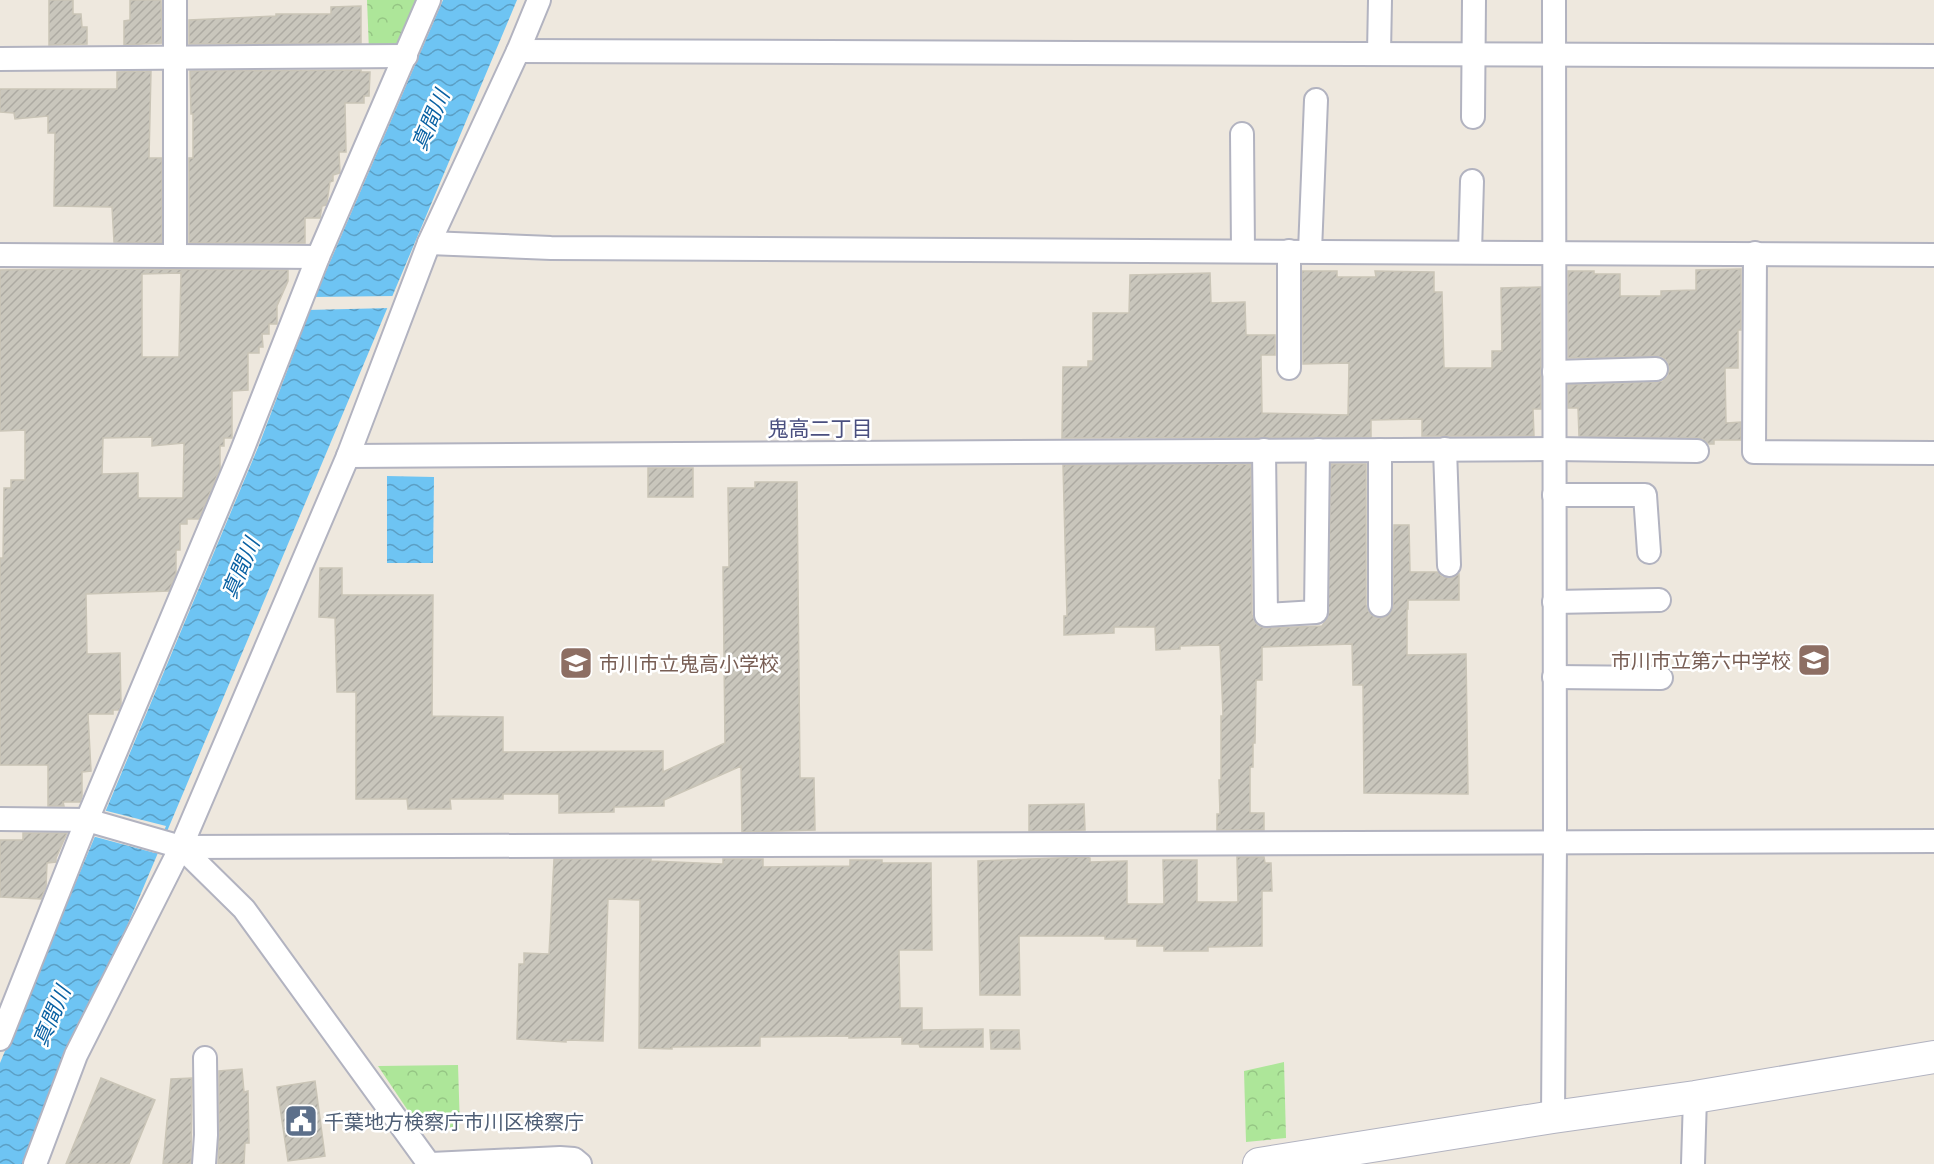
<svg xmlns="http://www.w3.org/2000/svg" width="1934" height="1164" viewBox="0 0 1934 1164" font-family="'Noto Sans','Noto Sans JP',sans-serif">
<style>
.forest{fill:url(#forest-crowns)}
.water{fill:url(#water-waves)}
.pier{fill:#eee8de}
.building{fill:url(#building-hatch);stroke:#cac5b7;stroke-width:1.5;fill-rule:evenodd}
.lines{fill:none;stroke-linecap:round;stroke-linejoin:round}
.street-casing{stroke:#b2b3c0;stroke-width:26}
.secondary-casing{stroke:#b2b3c0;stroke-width:34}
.street{stroke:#fff;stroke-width:22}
.secondary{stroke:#fff;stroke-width:32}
.labels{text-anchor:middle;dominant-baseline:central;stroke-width:5;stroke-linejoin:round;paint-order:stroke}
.education-label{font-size:20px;fill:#785e54;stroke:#fff;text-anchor:end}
.service-label{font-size:20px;fill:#4e5e75;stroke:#fff;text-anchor:start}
.water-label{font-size:21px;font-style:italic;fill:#0961a3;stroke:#fff}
.neighbourhood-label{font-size:21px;fill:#4a4f7f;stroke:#fff}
</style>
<defs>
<pattern id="forest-crowns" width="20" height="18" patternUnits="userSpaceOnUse" patternTransform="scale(1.5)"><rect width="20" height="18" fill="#ade699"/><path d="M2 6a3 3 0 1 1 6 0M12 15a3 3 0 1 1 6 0" fill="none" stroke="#95c584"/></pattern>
<pattern id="water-waves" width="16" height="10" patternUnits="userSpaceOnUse" patternTransform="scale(1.5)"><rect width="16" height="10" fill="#6ec4f3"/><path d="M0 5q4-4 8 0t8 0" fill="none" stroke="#5b9fc5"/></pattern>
<pattern id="building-hatch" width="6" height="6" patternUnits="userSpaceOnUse" patternTransform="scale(1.5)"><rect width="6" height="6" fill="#c9c6bc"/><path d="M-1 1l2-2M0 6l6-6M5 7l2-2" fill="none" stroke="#adaaa2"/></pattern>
</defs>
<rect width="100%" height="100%" fill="#eee8de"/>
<g class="forest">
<polygon points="367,0 422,0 403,51 369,51"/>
<polygon points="1284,1062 1286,1138 1246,1142 1244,1071"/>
<polygon points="458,1065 460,1129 421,1130 378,1066"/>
</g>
<g class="water">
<polygon points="443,0 517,0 27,1164 0,1164 0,1063 259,445 317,292"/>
<polygon points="387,476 434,477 433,563 387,563"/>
</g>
<g class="pier">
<polygon points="396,296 391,308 307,310 312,297"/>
<polygon points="103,810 166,826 155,853 92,836"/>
</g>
<g class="building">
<polygon points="49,0 73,0 73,14 81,14 82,27 87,27 87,44 49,45"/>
<polygon points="130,0 161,0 162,43 124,45 124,21 130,20"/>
<polygon points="361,6 361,43 189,44 189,20 276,16 276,14 331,14 331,7"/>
<polygon points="361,70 361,72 370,72 369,96 364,96 364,103 345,103 346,152 339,152 340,173 333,175 333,181 330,182 327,202 326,205 322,206 320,218 305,218 305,243 189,243 189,158 193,158 193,114 191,114 190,71"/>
<polygon points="151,71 149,158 162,158 162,243 114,242 112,207 54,206 55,133 48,133 48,116 15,119 14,113 0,112 0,89 117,89 117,72"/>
<path d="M 78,269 L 288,270 L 288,281 L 277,306 L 277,324 L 269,324 L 269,334 L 262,334 L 263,347 L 259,347 L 259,353 L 248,353 L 248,390 L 232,391 L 232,438 L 224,438 L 224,446 L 220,446 L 220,469 L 199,519 L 187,519 L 187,524 L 180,524 L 180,550 L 176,550 L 176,574 L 169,591 L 86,594 L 87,654 L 120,653 L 121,704 L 119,710 L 113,710 L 113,714 L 88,714 L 91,771 L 82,772 L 82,796 L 80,802 L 63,802 L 64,806 L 48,806 L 48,765 L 0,765 L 0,558 L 3,558 L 4,488 L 11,488 L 11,480 L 25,480 L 25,430 L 0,431 L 0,270 ZM 181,273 L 179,357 L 142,357 L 142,274 ZM 152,437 L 152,446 L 184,443 L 183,498 L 138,498 L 138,473 L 102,474 L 103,438 Z"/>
<polygon points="1741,269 1741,330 1738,330 1738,368 1725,368 1726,423 1741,422 1741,440 1714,440 1714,444 1709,444 1703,439 1697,438 1579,436 1578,408 1568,408 1568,385 1656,382 1663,381 1668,376 1669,368 1668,362 1663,357 1656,356 1568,358 1568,271 1594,271 1594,274 1620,274 1620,296 1661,296 1661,291 1696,290 1696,270"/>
<polygon points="1302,271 1337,271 1337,277 1376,277 1375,271 1434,272 1434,292 1442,292 1444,368 1492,368 1492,351 1502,351 1501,288 1541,287 1541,409 1533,409 1534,436 1422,436 1422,419 1371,420 1371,437 1062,438 1063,367 1088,367 1088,361 1093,361 1093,313 1129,313 1130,275 1210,273 1211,303 1245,302 1246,335 1275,335 1275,355 1261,355 1262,413 1348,415 1349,363 1303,364"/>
<polygon points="1251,464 1252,615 1258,626 1267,628 1322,626 1328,618 1331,464 1366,464 1366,605 1368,611 1373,616 1379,618 1386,617 1391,612 1393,606 1394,525 1409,525 1410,572 1438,572 1442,577 1449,578 1459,574 1459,600 1408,600 1408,609 1407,609 1407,655 1466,654 1468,794 1364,793 1363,685 1353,685 1352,644 1262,647 1262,680 1256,680 1255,743 1253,743 1253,767 1250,767 1250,813 1264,813 1264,830 1217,830 1217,814 1220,814 1219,780 1221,780 1221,716 1223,716 1220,645 1180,646 1180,649 1156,650 1155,627 1114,627 1114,633 1064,635 1064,616 1067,616 1063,465"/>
<rect x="648" y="468" width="45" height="29"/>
<polygon points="755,482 797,482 800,778 814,778 815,830 742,832 741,766 664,800 664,806 614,807 614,812 559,813 559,794 503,794 503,799 450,799 451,809 408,809 407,799 356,799 356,692 337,692 335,618 319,617 320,568 342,568 342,595 433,595 432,716 503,717 503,752 663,751 663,772 725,743 723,567 729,567 728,488 755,488"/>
<polygon points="1084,804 1085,830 1029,831 1029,805"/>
<polygon points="23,833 67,833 56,858 56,862 47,863 46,887 41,899 0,897 0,840 23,840"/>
<polygon points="1085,857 1090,858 1090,862 1127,861 1127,904 1164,904 1163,860 1197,860 1197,902 1238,902 1237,857 1264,857 1265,863 1271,863 1272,891 1262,891 1262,946 1208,947 1208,951 1164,951 1164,946 1137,946 1137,939 1105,939 1105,936 1019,936 1020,995 980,995 978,861"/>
<polygon points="554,859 651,859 651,861 723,864 723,859 763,859 763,867 850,866 850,860 882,860 882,863 931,863 932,950 899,950 900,1008 922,1008 922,1030 983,1029 983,1047 920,1047 919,1044 902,1044 902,1037 849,1038 849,1036 760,1037 760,1046 672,1047 672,1049 639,1048 640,900 608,899 603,1041 566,1040 566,1042 517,1039 519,964 524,964 524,953 549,954"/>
<polygon points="990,1030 1019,1030 1020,1049 991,1049"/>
<polygon points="242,1069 244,1092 248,1091 249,1143 245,1143 244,1164 218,1164 219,1135 219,1071"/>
<polygon points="101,1078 155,1100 129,1164 66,1164"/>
<polygon points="192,1078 191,1164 163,1164 171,1079"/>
<polygon points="315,1081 325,1156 288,1161 277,1087"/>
</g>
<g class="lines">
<g class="street-casing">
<g id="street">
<polyline points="518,51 1934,56"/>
<polyline points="1379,53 1380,0"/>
<polyline points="0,59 406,56"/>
<polyline points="1473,117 1474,0"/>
<polyline points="1242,134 1243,251"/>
<polyline points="429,243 551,248 1934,255"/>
<polyline points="1310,251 1316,100"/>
<polyline points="1470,252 1472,181"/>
<polyline points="1755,253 1754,452 1934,453"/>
<polyline points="0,255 318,257"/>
<polyline points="175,255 175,0"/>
<polyline points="1289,368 1289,251"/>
<polyline points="1554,372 1656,369"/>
<polyline points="1445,449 1449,565"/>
<polyline points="1264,450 1266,615 1316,612 1318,450"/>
<polyline points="348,456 1554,449 1697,451"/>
<polyline points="1554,495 1645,495 1649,552"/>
<polyline points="1554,602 1659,600"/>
<polyline points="1380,605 1380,450"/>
<polyline points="1554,677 1661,678"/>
<polyline points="0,819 87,820 181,847 1934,841"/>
<polyline points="181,847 244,909 429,1164"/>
<polyline points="0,1039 87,820 241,453 318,257 429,0"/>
<polyline points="1553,1117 1555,843 1554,0"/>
<polyline points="35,1164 76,1055 181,847 348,456 429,243 518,51 539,0"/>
<polyline points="204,1164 206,1135 205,1058"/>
<polyline points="431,1164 560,1158 574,1159 580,1164"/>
<polyline points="1693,1164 1695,1097"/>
</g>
</g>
<g class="secondary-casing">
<polyline id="secondary" points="1259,1164 1553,1117 1695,1097 1934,1057"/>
</g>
<use href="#street" class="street"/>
<use href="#secondary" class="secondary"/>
</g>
<defs>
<g id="school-square" transform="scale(1.725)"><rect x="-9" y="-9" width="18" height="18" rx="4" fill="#8d6e63" stroke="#fff"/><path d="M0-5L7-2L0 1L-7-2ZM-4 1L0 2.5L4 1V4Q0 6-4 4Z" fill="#fff"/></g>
<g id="civic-square" transform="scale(1.725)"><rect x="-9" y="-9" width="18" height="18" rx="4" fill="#5c6f8a" stroke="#fff"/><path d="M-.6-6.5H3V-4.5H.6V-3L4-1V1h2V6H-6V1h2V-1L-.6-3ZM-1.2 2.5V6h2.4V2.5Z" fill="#fff"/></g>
</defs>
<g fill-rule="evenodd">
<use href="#school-square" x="1814" y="660"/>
<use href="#school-square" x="576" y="663"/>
<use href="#civic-square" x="301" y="1121"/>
</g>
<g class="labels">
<g class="education-label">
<text x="1791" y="660">市川市立第六中学校</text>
<text x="599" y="663" text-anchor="start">市川市立鬼高小学校</text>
</g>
<g class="service-label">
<text x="324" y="1121">千葉地方検察庁市川区検察庁</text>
</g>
<g class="water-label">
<text transform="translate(430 120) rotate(-67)">真間川</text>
<text transform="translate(240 568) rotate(-67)">真間川</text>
<text transform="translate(51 1016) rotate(-67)">真間川</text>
</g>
<g class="neighbourhood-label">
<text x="820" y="428">鬼高二丁目</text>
</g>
</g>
</svg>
